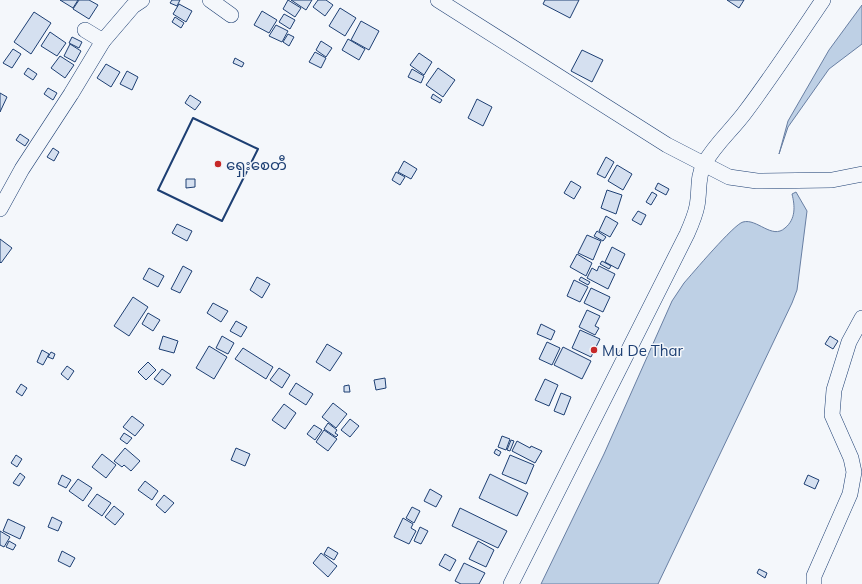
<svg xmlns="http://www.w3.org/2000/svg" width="862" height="584" viewBox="0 0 862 584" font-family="Mulish,'Noto Sans Myanmar',sans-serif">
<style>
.water{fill:#bed0e5;stroke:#687fa3}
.building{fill:#d5e0f0;stroke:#1d3f73}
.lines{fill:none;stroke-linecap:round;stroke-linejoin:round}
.minor-casing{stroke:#1d3f73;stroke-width:16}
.minor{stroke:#f4f7fb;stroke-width:15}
.wall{stroke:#1d3f73;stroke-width:2}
.poi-dot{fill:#c62828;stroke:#f4f7fb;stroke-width:1.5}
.labels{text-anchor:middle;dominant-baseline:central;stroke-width:3;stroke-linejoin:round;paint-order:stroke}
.poi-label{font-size:15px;fill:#1d3f73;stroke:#f4f7fb;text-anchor:start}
</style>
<rect width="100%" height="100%" fill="#f4f7fb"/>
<g class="water">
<polygon points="862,5 862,44 829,69 788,127 779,154 788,121 829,50"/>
<path d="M 796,192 L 807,211 L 797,290 L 792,303 L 658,584 L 541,584 L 604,454 L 672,301 C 676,295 680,289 684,283 C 692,274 734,224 743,222 C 757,218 772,240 785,228 C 796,219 795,206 792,194 Z"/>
</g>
<g class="building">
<polygon points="60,0 78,0 73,8"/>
<polygon points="79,0 89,0 98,5 89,19 73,9"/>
<polygon points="172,0 180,0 177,6 170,3"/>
<polygon points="288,0 301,8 295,17 283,9"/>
<polygon points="291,0 312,0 306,10"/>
<polygon points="318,0 326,0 333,5 325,16 313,7"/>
<polygon points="545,0 579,0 570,18 543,4"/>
<polygon points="727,0 744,0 739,8"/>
<polygon points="179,4 192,11 186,22 173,14"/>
<polygon points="340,8 356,18 345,36 329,26"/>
<polygon points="262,11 277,20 269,33 254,25"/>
<polygon points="34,12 51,23 31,54 14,42"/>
<polygon points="284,14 295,20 290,29 279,22"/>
<polygon points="175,17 184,23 181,28 172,22"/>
<polygon points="361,21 379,31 369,50 351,40"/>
<polygon points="276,25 288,31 282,42 269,36"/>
<polygon points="50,32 66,43 57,56 41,46"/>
<polygon points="288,34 294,37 289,46 283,42"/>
<polygon points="72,37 82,42 79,48 69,43"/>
<polygon points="348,39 365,49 359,60 342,50"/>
<polygon points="321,41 332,48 326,57 316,50"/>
<polygon points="70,44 81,51 75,62 64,56"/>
<polygon points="13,49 21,54 12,68 3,63"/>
<polygon points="582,50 603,60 592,82 571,71"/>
<polygon points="315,52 326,58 321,68 309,62"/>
<polygon points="419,53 432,62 424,75 410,65"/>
<polygon points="60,56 74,65 65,78 51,68"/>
<polygon points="235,58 244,63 242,67 233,63"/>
<polygon points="106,64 120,72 111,87 97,78"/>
<polygon points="28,68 37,74 33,80 24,74"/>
<polygon points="438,68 455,80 443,97 426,85"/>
<polygon points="412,69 424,76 421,83 408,77"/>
<polygon points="127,71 138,77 132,90 120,84"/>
<polygon points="48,88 57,93 53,100 44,94"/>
<polygon points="0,93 7,97 0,112"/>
<polygon points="433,94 442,100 440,103 431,98"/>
<polygon points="190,95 201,102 195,110 185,103"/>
<polygon points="477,99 492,107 483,126 468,118"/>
<polygon points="20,134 29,140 25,146 16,140"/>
<polygon points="53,148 59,152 54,161 47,157"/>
<polygon points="606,157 614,162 605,178 597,174"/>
<polygon points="404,161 417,169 411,179 398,172"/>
<polygon points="617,165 632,174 623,190 608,181"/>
<polygon points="396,172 405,177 400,185 392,180"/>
<polygon points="186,179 195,179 195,187 186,188"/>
<polygon points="571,181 581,187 574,199 564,193"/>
<polygon points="658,183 669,189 666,195 655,189"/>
<polygon points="607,190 622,195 616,214 601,208"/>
<polygon points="652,192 657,195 651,205 646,202"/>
<polygon points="638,211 646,215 641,225 632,220"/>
<polygon points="606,216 618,223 610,237 599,231"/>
<polygon points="177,224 192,231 187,241 172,233"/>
<polygon points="597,231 606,237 603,241 594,236"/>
<polygon points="587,235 601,241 593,260 578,253"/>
<polygon points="0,239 12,248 1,263 0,262"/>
<polygon points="612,247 625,254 618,269 605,262"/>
<polygon points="577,254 592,263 586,276 570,267"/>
<polygon points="602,261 611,266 609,269 600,264"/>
<polygon points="183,266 192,271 180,293 171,289"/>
<polygon points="599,266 615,274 608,289 587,278 592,268 597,271"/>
<polygon points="149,268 164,276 158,287 143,279"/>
<polygon points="257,277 270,284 262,298 250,290"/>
<polygon points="581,277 590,282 588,285 579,280"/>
<polygon points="574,280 588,287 580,302 567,296"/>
<polygon points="591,288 610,297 603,312 584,303"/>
<polygon points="133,297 148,307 129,336 114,326"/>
<polygon points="213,303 228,311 221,322 207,313"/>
<polygon points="587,310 600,316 595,326 599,328 595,335 579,327"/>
<polygon points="148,313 160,320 153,331 142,324"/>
<polygon points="236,321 247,327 241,337 230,331"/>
<polygon points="541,324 555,331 551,340 537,334"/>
<polygon points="580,330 600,339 591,357 572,348"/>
<polygon points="163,336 178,341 174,353 159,349"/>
<polygon points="222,336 234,343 228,354 216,348"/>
<polygon points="830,336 838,341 833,349 825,344"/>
<polygon points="547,342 560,348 552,365 539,359"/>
<polygon points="327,344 342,353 330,371 316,362"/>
<polygon points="209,346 227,357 214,379 196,368"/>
<polygon points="563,347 591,361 582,379 554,365"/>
<polygon points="243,348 273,367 266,379 235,359"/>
<polygon points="42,350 49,354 43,365 37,362"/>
<polygon points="51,352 55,354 53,359 48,357"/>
<polygon points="148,362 156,370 146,380 138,372"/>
<polygon points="67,366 74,371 68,380 61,374"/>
<polygon points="279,368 290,375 282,388 270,380"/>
<polygon points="162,369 171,375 163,385 154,379"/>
<polygon points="385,378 386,388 376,390 374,380"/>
<polygon points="545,379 558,385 549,406 535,400"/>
<polygon points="296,383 313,394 306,405 289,394"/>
<polygon points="21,384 27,388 22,396 16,392"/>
<polygon points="349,385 350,392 344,392 344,386"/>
<polygon points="561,393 571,397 564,415 554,411"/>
<polygon points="333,403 347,414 336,428 322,417"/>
<polygon points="284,404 296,413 285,429 272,420"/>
<polygon points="132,416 144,425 135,436 123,427"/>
<polygon points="350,419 359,426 350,437 341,430"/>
<polygon points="328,423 337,430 335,433 338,435 336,437 324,429"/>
<polygon points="314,425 322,430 315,440 307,434"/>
<polygon points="324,430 337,439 328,451 316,442"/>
<polygon points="124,433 132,438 127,444 120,439"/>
<polygon points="502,436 510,439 506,450 498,447"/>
<polygon points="511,440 514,441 510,451 507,450"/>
<polygon points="517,441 530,448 531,446 542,451 535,463 512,451"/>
<polygon points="125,448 140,461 131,471 124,465 122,467 114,461"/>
<polygon points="236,448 250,454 245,466 231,460"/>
<polygon points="496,449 501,452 499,456 494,453"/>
<polygon points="102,454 116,465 106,478 92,467"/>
<polygon points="16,455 22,459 17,467 11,463"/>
<polygon points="510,455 534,465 526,484 502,474"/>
<polygon points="20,473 25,477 19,486 13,483"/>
<polygon points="490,474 528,493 517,516 479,498"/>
<polygon points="62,475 71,480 66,488 58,484"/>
<polygon points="808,475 819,480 815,489 804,484"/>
<polygon points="78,479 92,488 83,501 69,491"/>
<polygon points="145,481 158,491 152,500 138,490"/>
<polygon points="430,489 442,496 436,507 424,501"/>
<polygon points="97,494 111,503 102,516 88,506"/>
<polygon points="164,495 174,503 165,513 156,505"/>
<polygon points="114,506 124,514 115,525 105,517"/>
<polygon points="412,507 420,511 414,523 406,518"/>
<polygon points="460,508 507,531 498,548 452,526"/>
<polygon points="52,517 62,522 58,531 48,527"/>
<polygon points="403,518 413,524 411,528 416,531 409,544 394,537"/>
<polygon points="8,519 25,527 20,539 3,531"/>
<polygon points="420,527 428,531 421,544 414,541"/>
<polygon points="0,531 10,537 4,547 0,545"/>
<polygon points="9,541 16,545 13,550 6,547"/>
<polygon points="478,541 494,550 486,567 469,559"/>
<polygon points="328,547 338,553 334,560 324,554"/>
<polygon points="62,551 75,558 70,567 58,561"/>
<polygon points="321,553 337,566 328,577 313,563"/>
<polygon points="445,554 456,560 450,571 439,565"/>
<polygon points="464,563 485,573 479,584 461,584 455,581"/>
<polygon points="759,569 767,573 765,578 757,573"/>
</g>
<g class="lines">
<g class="minor-casing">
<g id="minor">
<polyline points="210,0 231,15"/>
<polyline points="438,0 667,145 729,177 757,181 832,180 862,174"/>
<polyline points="85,30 103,41 133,6 142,0"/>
<polyline points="0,209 22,169 71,94 103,41"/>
<path d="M 511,584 L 687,234 C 691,225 695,216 697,206 C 700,191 697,177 704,164 C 715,144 733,129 746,111 C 773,75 798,37 823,0"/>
<polyline points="814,584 814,576 850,494 854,472 851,458 832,415 834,390 849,342 862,318"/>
</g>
</g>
<use href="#minor" class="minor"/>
<polygon class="wall" points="193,118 258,149 222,221 158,190"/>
</g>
<g class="poi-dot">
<circle cx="218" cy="164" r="4"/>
<circle cx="594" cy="350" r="4"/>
</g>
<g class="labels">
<g class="poi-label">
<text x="226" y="164">ရှေးစေတီ</text>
<text x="602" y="350">Mu De Thar</text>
</g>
</g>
</svg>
